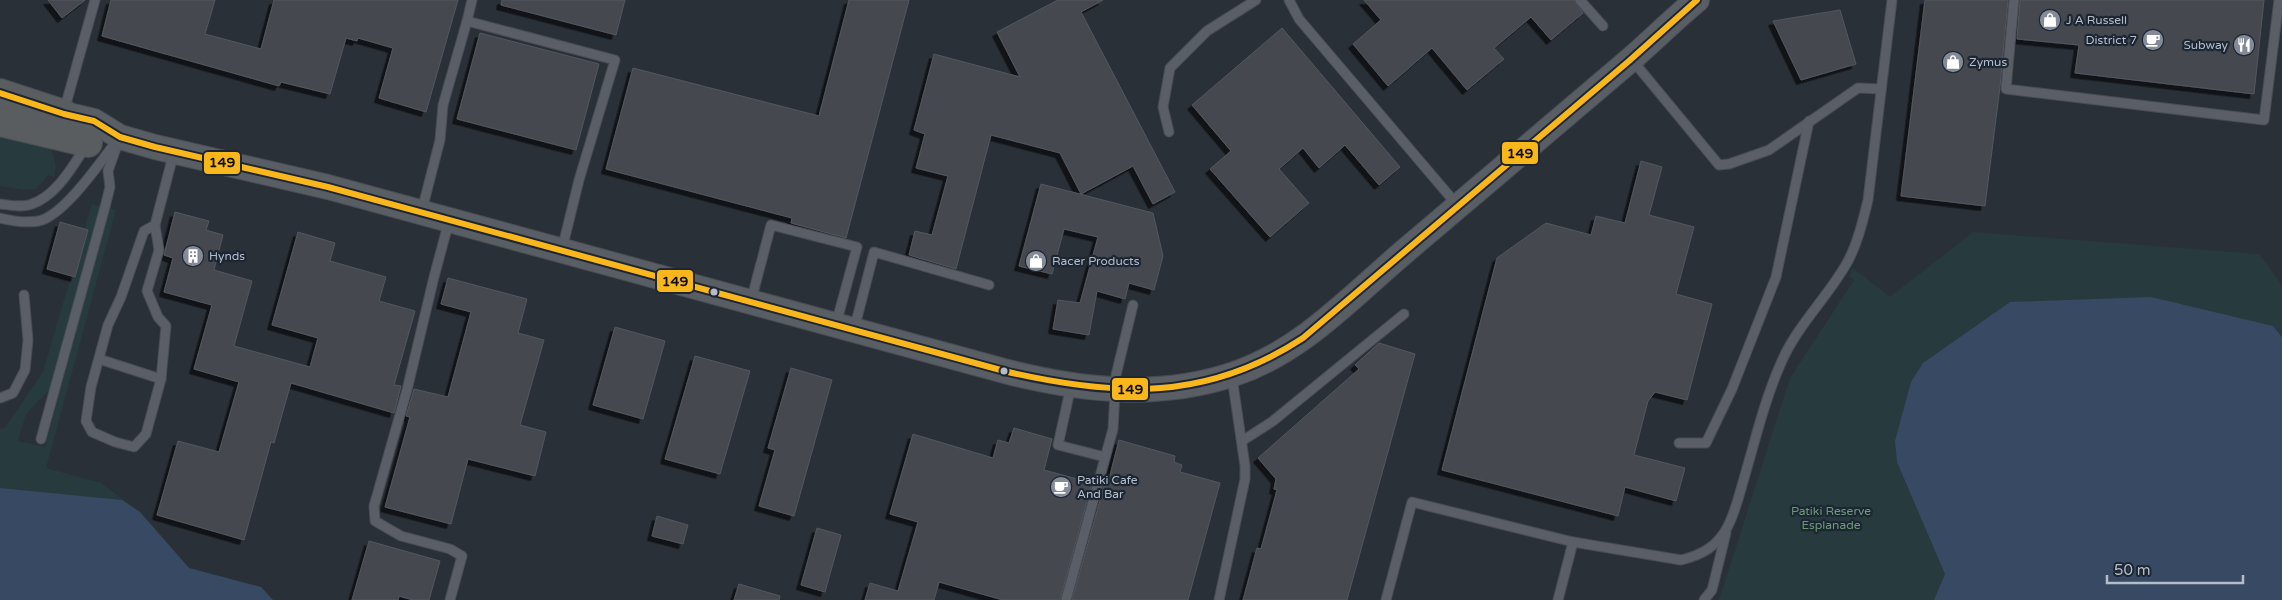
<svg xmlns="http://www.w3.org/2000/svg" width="2282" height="600" viewBox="0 0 2282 600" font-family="'Varela Round',sans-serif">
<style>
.green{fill:#273a3e}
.water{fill:#384963}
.building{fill:#444950;stroke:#52575f;filter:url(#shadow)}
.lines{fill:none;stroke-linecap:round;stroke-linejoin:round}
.lane-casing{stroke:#484c53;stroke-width:11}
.secondary-casing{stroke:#484c53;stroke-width:26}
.highway-casing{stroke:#474c53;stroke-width:30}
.lane{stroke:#5a5e66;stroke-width:9}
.secondary{stroke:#595d64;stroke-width:24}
.highway{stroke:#5a5d60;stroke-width:28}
.bus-1-casing{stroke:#1d2633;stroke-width:10}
.bus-1{stroke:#f9b71c;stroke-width:6}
.bus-dot{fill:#b4bcc9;stroke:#1d2633;stroke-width:2}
.labels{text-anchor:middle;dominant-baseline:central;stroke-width:4.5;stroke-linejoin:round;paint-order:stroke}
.poi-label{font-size:12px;fill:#b4bcc9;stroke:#1d2633;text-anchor:start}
.park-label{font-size:12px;fill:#6b9a76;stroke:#1d2633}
.line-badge{stroke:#1d2633;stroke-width:2}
.pale-badge-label{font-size:14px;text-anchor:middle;font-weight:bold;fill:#111}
</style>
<defs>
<filter id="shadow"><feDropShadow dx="-4.5" dy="4.5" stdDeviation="0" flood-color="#0009"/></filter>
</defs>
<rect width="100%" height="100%" fill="#2a3038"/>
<g class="green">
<polygon points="0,135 40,142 52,150 56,168 54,177 48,175 36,189 25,190 0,186"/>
<polygon points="92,204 100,206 50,389 26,414 18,441 45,447 109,208 116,210 46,468 101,483 140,512 189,568 261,587 273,600 0,600 0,429 5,428 43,372"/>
<polygon points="1973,232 2259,254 2282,285 2282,600 1719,600 1790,378 1854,280 1849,276 1853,268 1890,297"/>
</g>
<g class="water">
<polygon points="2151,297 2273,326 2282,337 2282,600 1934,600 1945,574 1897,462 1895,441 1911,382 1923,363 2010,302"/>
<polygon points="0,488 122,500 140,512 189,568 261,587 273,600 0,600"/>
</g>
<g class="building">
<polygon points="48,0 85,0 62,18"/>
<polygon points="111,0 215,0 205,34 261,49 274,0 458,0 426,112 379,98 393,48 358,38 357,41 346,38 330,94 281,82 279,86 102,36"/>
<polygon points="502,0 625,0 616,35 501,5"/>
<polygon points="849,0 909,0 846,238 791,223 792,218 606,169 633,68 819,116"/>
<polygon points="1058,0 1103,0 1081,12 1175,192 1153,204 1133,166 1081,194 1060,153 991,135 956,269 909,255 915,231 932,235 948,176 916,168 925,134 914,130 934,54 1020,77 997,32"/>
<polygon points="1364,0 1574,0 1583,13 1551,40 1531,17 1494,48 1504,59 1467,90 1432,48 1388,86 1353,44 1381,20"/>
<polygon points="1925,0 2008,0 2000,87 1985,206 1901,196"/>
<polygon points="2020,0 2264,0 2254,94 2075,73 2079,45 2017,39"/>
<polygon points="1840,10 1856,64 1801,80 1773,21"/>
<polygon points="1282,28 1400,167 1379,185 1345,145 1319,168 1303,148 1279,169 1309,203 1270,237 1210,169 1231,151 1192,105"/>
<polygon points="480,33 599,64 576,150 457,119"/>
<polygon points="1641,161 1662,167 1649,215 1694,227 1676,294 1712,304 1687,400 1655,392 1648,401 1634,455 1685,468 1676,501 1625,487 1618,516 1442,470 1497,258 1546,223 1591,235 1596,216 1625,223"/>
<polygon points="1041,184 1153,213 1163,256 1154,290 1129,283 1125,299 1097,291 1089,335 1053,329 1058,300 1080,303 1098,237 1064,229 1052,274 1019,266"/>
<polygon points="175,212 209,221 206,230 223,235 214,270 252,281 234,346 310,367 318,338 272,325 298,232 335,243 330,261 386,277 379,301 415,311 394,385 401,386 394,413 291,383 274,443 271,442 244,540 157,515 178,441 219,452 239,382 194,369 212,305 164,292 173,258 164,255"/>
<polygon points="60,222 88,230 75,277 47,269"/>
<polygon points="448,278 527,299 518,333 544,340 520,425 546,432 535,476 468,459 451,524 385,507 410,417 406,416 414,389 448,397 471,312 441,304"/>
<polygon points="615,327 665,341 643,419 593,405"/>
<polygon points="1379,343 1415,354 1347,600 1243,600 1257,548 1261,549 1277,490 1274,489 1276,479 1258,458 1359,369 1355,365"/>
<polygon points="695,356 750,371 720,474 665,459"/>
<polygon points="791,368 832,380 794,516 759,506 775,450 768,448"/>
<polygon points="1014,428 1052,439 1044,470 1092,483 1060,600 1003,600 939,582 934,600 865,600 870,583 898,591 918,522 890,514 913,434 993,458 998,440 1009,443"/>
<polygon points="1119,440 1175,456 1174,462 1182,465 1180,472 1220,483 1188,600 1072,600 1104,486 1107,487"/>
<polygon points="657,516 688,525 683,544 652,536"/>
<polygon points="817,528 841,535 825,592 801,585"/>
<polygon points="369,541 440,561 429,600 413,600 399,596 398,600 352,600"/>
<polygon points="739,584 780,596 779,600 734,600"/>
</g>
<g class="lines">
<g class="lane-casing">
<g id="lane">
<polyline points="1289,0 1299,19 1458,206"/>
<polyline points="1580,0 1603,26"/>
<polyline points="2014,0 2006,89 2264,120 2279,0"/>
<polyline points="467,21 472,0"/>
<polyline points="1633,61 1719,165 1729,164 1769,150 1858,88 1881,89"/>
<polyline points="64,111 95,0"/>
<polyline points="1169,132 1163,107 1170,68 1207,31 1256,0"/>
<path d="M 0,204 C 9,205 23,208 32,204 C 57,195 72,167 86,146"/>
<polyline points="422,210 440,140 443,105 467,21 615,60 579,180 562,249"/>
<path d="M 0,218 C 12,221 26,223 39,221 C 64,215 99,164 115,143"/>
<polyline points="449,221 434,277 407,390 374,506 375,521 401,536 450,549 462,556 450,600"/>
<polyline points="155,225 144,231 121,297 108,325 91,387 86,421 92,432 115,442 134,447 146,434 161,379 166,326 158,317 147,291 159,250 155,225 174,152"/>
<polyline points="751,301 771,225 857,247 836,324"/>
<polyline points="854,330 874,252 989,285"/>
<polyline points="99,359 161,379"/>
<polyline points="1071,386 1058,445 1105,457"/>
<polyline points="0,398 13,393 25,370 28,340 24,295"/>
<polyline points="41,439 105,207 110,187 108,171 120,137"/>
<polyline points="1242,441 1273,421 1404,314"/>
<polyline points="1679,443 1706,443 1732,389 1776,277 1809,121"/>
<polyline points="1066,600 1113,429 1116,375 1133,305"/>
<polyline points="1219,600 1245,479 1245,466 1232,377"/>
<path d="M 1386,600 L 1412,502 L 1573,542 L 1681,560 C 1702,555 1718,546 1728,526 C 1736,510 1740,492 1745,475 C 1756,437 1765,399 1781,363 C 1797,325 1829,296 1848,261 C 1858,242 1863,220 1868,200 L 1892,0"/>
<polyline points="1558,600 1573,542"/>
<polyline points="1704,600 1712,590 1726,533"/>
</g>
</g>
<g class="secondary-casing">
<path id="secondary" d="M 64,114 L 94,121 L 120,137 L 155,147 L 328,187 L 1008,372 C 1083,391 1160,399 1234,374 C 1301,352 1351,297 1404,252 C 1479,188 1554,125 1629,61 C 1652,41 1674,19 1697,0"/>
</g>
<g class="highway-casing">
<g id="highway">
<polyline points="0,93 64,114"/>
<polyline points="0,122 88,143"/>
</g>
</g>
<use href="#lane" class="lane"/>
<use href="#secondary" class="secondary"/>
<use href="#highway" class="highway"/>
<g class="bus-1-casing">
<path id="bus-1" d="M 0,93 L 64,114 L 94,121 L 120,137 L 155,147 L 328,187 L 1008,372 C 1117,397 1207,401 1303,338 L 1629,61 L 1697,0"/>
</g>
<use href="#bus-1" class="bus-1"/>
</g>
<defs>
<g id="shop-disc" transform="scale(1.125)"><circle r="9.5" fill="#848b96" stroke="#1d2633"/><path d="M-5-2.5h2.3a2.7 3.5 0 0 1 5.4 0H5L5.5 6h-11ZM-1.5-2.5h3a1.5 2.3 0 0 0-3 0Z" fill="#fff"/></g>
<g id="cafe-disc" transform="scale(1.125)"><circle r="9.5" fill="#848b96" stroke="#1d2633"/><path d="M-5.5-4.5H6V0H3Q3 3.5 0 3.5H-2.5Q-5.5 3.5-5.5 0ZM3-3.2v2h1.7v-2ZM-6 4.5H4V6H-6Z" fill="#fff"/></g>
<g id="restaurant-disc" transform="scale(1.125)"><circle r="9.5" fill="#848b96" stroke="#1d2633"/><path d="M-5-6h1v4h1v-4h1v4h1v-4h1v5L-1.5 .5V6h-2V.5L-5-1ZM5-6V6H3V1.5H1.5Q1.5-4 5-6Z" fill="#fff"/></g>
<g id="building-disc" transform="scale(1.125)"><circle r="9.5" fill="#848b96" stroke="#1d2633"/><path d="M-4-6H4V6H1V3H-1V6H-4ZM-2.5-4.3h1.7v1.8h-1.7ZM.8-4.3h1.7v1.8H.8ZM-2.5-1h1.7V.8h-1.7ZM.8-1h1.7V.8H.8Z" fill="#fff"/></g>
</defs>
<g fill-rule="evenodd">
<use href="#shop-disc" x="2050" y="20"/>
<use href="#cafe-disc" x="2153" y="40"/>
<use href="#restaurant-disc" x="2244" y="45"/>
<use href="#shop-disc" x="1953" y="62"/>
<use href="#building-disc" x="193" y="256"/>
<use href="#shop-disc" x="1036" y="261"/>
<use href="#cafe-disc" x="1061" y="487"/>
</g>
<g class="bus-dot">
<circle cx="714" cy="292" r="4.5"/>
<circle cx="1004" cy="371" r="4.5"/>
</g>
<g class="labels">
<g class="poi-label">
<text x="2066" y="20">J A Russell</text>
<text x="2137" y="40" text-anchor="end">District 7</text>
<text x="2228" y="45" text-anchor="end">Subway</text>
<text x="1969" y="62">Zymus</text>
<text x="209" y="256">Hynds</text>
<text x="1052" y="261">Racer Products</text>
<text x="1077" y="480">Patiki Cafe<tspan x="1077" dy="14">And Bar</tspan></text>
</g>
<g class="park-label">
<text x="1831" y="511">Patiki Reserve<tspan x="1831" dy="14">Esplanade</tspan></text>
</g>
</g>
<g class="line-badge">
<rect x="1501" y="141" width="38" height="24" rx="5" fill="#f9b71c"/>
<rect x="203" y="151" width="38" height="24" rx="5" fill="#f9b71c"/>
<rect x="656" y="269" width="38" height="24" rx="5" fill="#f9b71c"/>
<rect x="1111" y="377" width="38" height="24" rx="5" fill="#f9b71c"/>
</g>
<g class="pale-badge-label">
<text x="1520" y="158">149</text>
<text x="222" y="167">149</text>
<text x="675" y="286">149</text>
<text x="1130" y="394">149</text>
</g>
<path d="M2107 575v8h136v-8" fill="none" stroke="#b4bcc9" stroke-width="2.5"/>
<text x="2114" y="575" font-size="15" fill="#b4bcc9" stroke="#1d2633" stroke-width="4" paint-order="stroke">50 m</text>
</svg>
